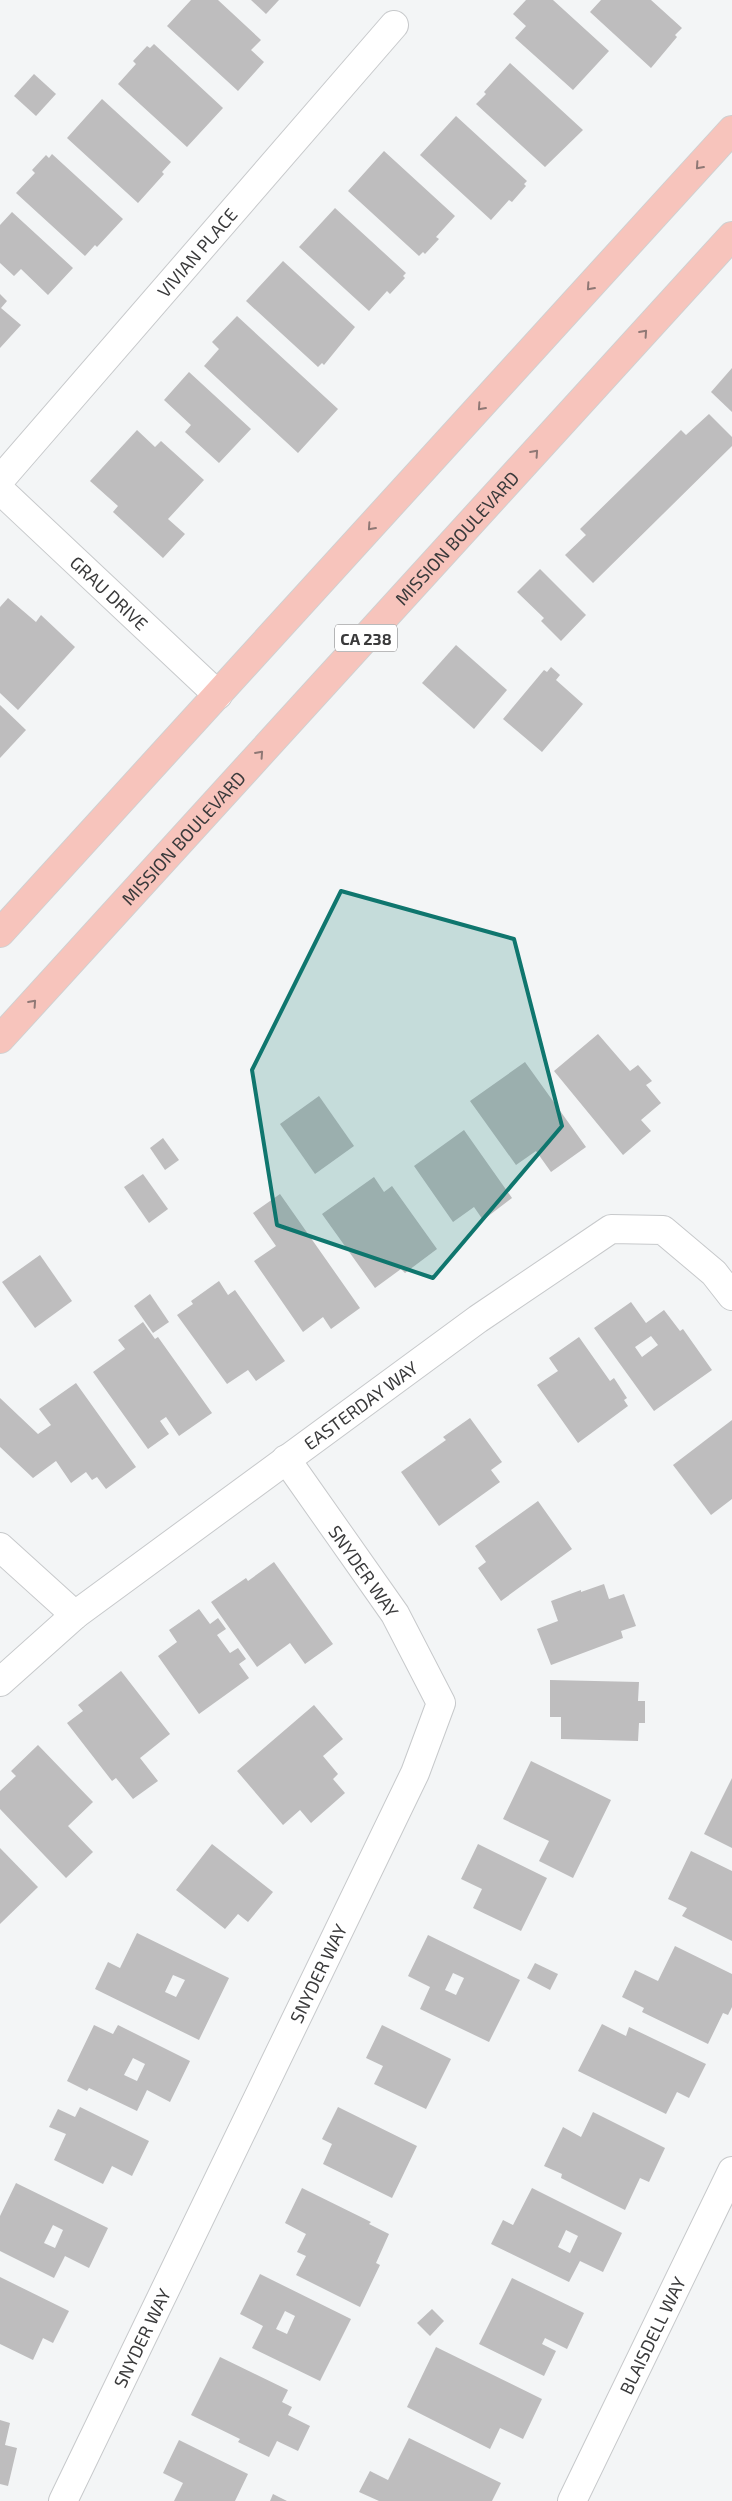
<svg xmlns="http://www.w3.org/2000/svg" width="732" height="2501" viewBox="0 0 732 2501" font-family="'Exo 2',sans-serif">
<style>
.building{fill:#bebdbe;fill-rule:evenodd}
.lines{fill:none;stroke-linecap:round;stroke-linejoin:round}
.minor-casing{stroke:#c7c9cb;stroke-width:30}
.major-casing{stroke:#d0d0d0;stroke-width:30}
.minor{stroke:#fff;stroke-width:28}
.major{stroke:#f7c4bc;stroke-width:28}
.oneway{stroke:#8f7875}
.marked{fill:#0f766e;fill-opacity:0.2;stroke:#0f766e;stroke-width:4;stroke-linejoin:round}
.labels{text-anchor:middle;dominant-baseline:central;stroke-width:5;stroke-linejoin:round;paint-order:stroke}
.shield{fill:#fff;stroke:#757576;stroke-width:1}
.shield-label{font-size:16px;font-weight:bold;fill:#3a3a3b}
.street-label{font-size:18px;fill:#3a3a3b;stroke:#fff}
</style>
<rect width="100%" height="100%" fill="#f3f5f6"/>
<g class="building">
<polygon points="191,0 218,0 261,40 251,50 264,62 238,91 167,26"/>
<polygon points="251,0 279,0 266,14"/>
<polygon points="526,0 553,0 609,51 573,90 515,38 526,26 513,14"/>
<polygon points="601,0 651,0 682,28 675,35 677,37 651,68 590,12"/>
<polygon points="154,44 223,108 187,147 118,84 136,64 133,61 147,46 150,48"/>
<polygon points="510,63 583,130 545,167 476,104 486,94 484,92"/>
<polygon points="34,74 56,94 36,116 14,96"/>
<polygon points="102,99 171,162 162,172 164,174 138,203 67,138"/>
<polygon points="456,116 527,181 524,184 526,186 512,202 509,200 491,220 420,155"/>
<polygon points="384,151 455,216 436,237 439,239 425,254 423,252 419,256 348,191"/>
<polygon points="52,154 123,219 97,247 95,245 85,256 16,193 35,173 32,170 46,155 49,158"/>
<polygon points="335,208 406,273 403,276 405,278 390,294 387,291 369,311 299,247"/>
<polygon points="12,212 73,268 48,295 21,269 14,276 0,263 0,225"/>
<polygon points="283,261 355,327 324,365 322,363 318,367 246,301"/>
<polygon points="0,294 7,301 1,308 21,325 0,348"/>
<polygon points="237,316 338,409 298,453 204,366 219,349 212,342"/>
<polygon points="732,368 732,412 711,392"/>
<polygon points="189,372 251,429 219,463 185,432 191,425 164,400"/>
<polygon points="709,414 732,437 732,446 593,583 565,555 586,535 580,529 681,430 686,435"/>
<polygon points="137,430 155,447 161,441 204,480 168,519 185,534 163,558 113,512 118,506 90,481"/>
<polygon points="540,569 586,615 561,641 541,621 544,618 517,592"/>
<polygon points="8,598 36,622 41,615 75,647 18,710 0,693 0,607"/>
<polygon points="456,645 507,690 474,729 422,683"/>
<polygon points="551,667 560,675 556,680 583,704 542,752 503,719 544,670 547,672"/>
<polygon points="0,705 26,730 0,758"/>
<polygon points="598,1034 630,1071 638,1065 652,1081 646,1085 661,1103 641,1120 651,1131 623,1155 554,1071"/>
<polygon points="525,1062 586,1147 551,1172 536,1151 516,1165 470,1101"/>
<polygon points="319,1096 354,1146 315,1174 280,1124"/>
<polygon points="464,1130 512,1198 483,1220 474,1207 453,1222 414,1166"/>
<polygon points="163,1138 179,1160 165,1170 150,1148"/>
<polygon points="143,1174 168,1209 149,1223 124,1187"/>
<polygon points="374,1177 384,1192 392,1186 437,1249 405,1273 401,1269 375,1288 322,1214"/>
<polygon points="280,1194 360,1308 331,1329 323,1317 303,1332 254,1261 276,1246 253,1213"/>
<polygon points="40,1255 72,1301 35,1328 2,1282"/>
<polygon points="219,1281 228,1295 235,1290 285,1361 256,1381 248,1370 227,1384 177,1315 193,1304 191,1301"/>
<polygon points="150,1294 169,1322 153,1333 134,1306"/>
<path d="M 631,1302 L 646,1323 L 664,1310 L 680,1331 L 683,1329 L 712,1370 L 654,1411 L 594,1328 ZM 651,1336 L 658,1345 L 642,1357 L 635,1347 Z"/>
<polygon points="143,1322 155,1339 158,1337 212,1413 179,1436 166,1417 160,1421 169,1434 148,1449 93,1372 125,1349 118,1340"/>
<polygon points="579,1337 610,1381 614,1378 627,1398 624,1400 628,1406 578,1443 537,1385 558,1371 549,1358"/>
<polygon points="76,1383 136,1467 106,1489 97,1477 92,1480 86,1472 71,1483 56,1461 33,1478 0,1447 0,1398 38,1434 51,1425 39,1409"/>
<polygon points="470,1418 502,1462 491,1470 500,1482 439,1526 401,1472 446,1440 443,1437"/>
<polygon points="732,1420 732,1499 711,1515 673,1465"/>
<polygon points="538,1501 572,1549 501,1601 478,1568 486,1562 475,1546"/>
<polygon points="274,1562 333,1644 305,1664 290,1643 257,1667 211,1602 246,1578 248,1581"/>
<polygon points="604,1584 609,1599 624,1594 636,1626 621,1631 623,1638 551,1665 537,1629 558,1621 551,1601 581,1590 581,1592"/>
<polygon points="199,1609 210,1624 218,1618 226,1629 217,1635 230,1653 238,1648 246,1659 239,1664 249,1678 199,1714 158,1656 177,1642 169,1630"/>
<polygon points="121,1671 170,1734 140,1758 158,1781 133,1799 116,1778 112,1781 67,1723 83,1711 78,1705"/>
<polygon points="550,1680 639,1682 638,1701 645,1701 645,1723 639,1723 638,1741 561,1739 561,1717 550,1717"/>
<polygon points="314,1705 343,1739 323,1756 338,1774 333,1779 345,1793 311,1823 300,1810 283,1825 237,1771"/>
<polygon points="38,1745 93,1802 68,1826 93,1852 66,1878 0,1809 0,1791 16,1776 11,1771"/>
<polygon points="531,1761 611,1800 573,1878 539,1861 549,1841 503,1819"/>
<polygon points="732,1778 732,1848 704,1834"/>
<polygon points="212,1844 273,1892 248,1922 238,1914 225,1929 176,1890"/>
<polygon points="478,1844 547,1878 521,1931 473,1908 482,1889 461,1879"/>
<polygon points="0,1848 38,1887 0,1924"/>
<polygon points="691,1851 732,1871 732,1941 682,1916 687,1908 668,1899"/>
<path d="M 137,1933 L 229,1978 L 199,2040 L 95,1989 L 108,1962 L 120,1968 ZM 173,1975 L 185,1980 L 176,1997 L 165,1992 Z"/>
<path d="M 428,1935 L 520,1980 L 489,2042 L 420,2009 L 430,1987 L 408,1976 ZM 453,1973 L 464,1978 L 456,1995 L 445,1990 Z"/>
<polygon points="675,1946 732,1974 732,2007 728,2015 723,2013 708,2044 642,2012 644,2008 622,1997 635,1970 658,1981"/>
<polygon points="535,1963 558,1974 550,1990 527,1978"/>
<polygon points="602,2024 626,2036 629,2027 706,2064 689,2098 677,2092 666,2114 578,2071"/>
<path d="M 94,2025 L 113,2034 L 118,2025 L 190,2061 L 170,2102 L 147,2090 L 137,2111 L 89,2088 L 87,2091 L 67,2081 ZM 133,2058 L 145,2064 L 137,2081 L 124,2075 Z"/>
<polygon points="382,2025 451,2059 426,2109 374,2084 383,2066 366,2058"/>
<polygon points="80,2107 149,2141 132,2176 112,2166 103,2184 54,2160 66,2134 49,2127 58,2109 75,2117"/>
<polygon points="338,2107 417,2146 392,2198 323,2164 332,2144 322,2139"/>
<polygon points="593,2112 665,2148 649,2182 640,2178 625,2210 561,2178 562,2174 544,2166 563,2127 581,2137"/>
<path d="M 16,2183 L 108,2228 L 89,2268 L 65,2256 L 54,2278 L 0,2251 L 0,2216 ZM 53,2225 L 63,2230 L 55,2248 L 44,2243 Z"/>
<polygon points="302,2188 371,2222 369,2224 389,2234 376,2263 380,2265 360,2307 296,2275 306,2256 297,2252 306,2234 285,2223"/>
<path d="M 532,2188 L 622,2233 L 603,2272 L 580,2261 L 569,2282 L 491,2244 L 503,2220 L 513,2225 ZM 566,2230 L 578,2236 L 570,2253 L 558,2247 Z"/>
<path d="M 260,2274 L 351,2319 L 320,2381 L 252,2348 L 263,2326 L 240,2314 ZM 285,2311 L 295,2316 L 287,2334 L 276,2329 Z"/>
<polygon points="0,2277 69,2311 53,2343 43,2338 33,2360 0,2344"/>
<polygon points="512,2278 584,2313 567,2349 545,2338 542,2344 556,2351 544,2376 479,2344"/>
<polygon points="432,2309 444,2321 430,2336 417,2323"/>
<polygon points="436,2347 542,2399 523,2439 500,2428 490,2449 407,2407"/>
<polygon points="220,2357 288,2390 282,2402 292,2407 288,2415 310,2426 298,2451 277,2441 269,2457 238,2442 240,2439 191,2415"/>
<polygon points="0,2420 10,2423 5,2445 17,2448 8,2486 0,2484"/>
<polygon points="409,2438 501,2483 492,2501 379,2501 359,2492 370,2471 388,2480"/>
<polygon points="179,2440 248,2474 235,2501 174,2501 183,2483 163,2473"/>
<polygon points="273,2494 287,2501 270,2501"/>
</g>
<g class="lines">
<g class="minor-casing">
<g id="minor">
<path id="s1" d="M 0,480 L 394,25"/>
<path id="s2" d="M 0,490 L 218,695"/>
<polyline points="0,1547 75,1615"/>
<path id="s3" d="M 0,1682 L 75,1615 L 478,1319 L 611,1229 L 663,1230 L 714,1273 L 732,1296"/>
<path id="s4" d="M 63,2501 L 415,1773 L 441,1703 L 395,1614 L 286,1459"/>
<path id="s5" d="M 572,2501 L 732,2171"/>
</g>
</g>
<g class="major-casing">
<g id="major">
<polyline points="0,933 732,130"/>
<path id="s6" d="M 0,1039 L 732,236"/>
</g>
</g>
<use href="#minor" class="minor"/>
<use href="#major" class="major"/>
</g>
<defs><path id="oneway-chevron" d="M-2-3.5L2.5 0L-2 3.5" fill="none" stroke-width="1.6" stroke-linecap="round" stroke-linejoin="round" transform="scale(1.25)"/></defs>
<g class="oneway">
<use href="#oneway-chevron" transform="translate(699 166) rotate(132)"/>
<use href="#oneway-chevron" transform="translate(590 287) rotate(132)"/>
<use href="#oneway-chevron" transform="translate(644 333) rotate(-48)"/>
<use href="#oneway-chevron" transform="translate(481 407) rotate(132)"/>
<use href="#oneway-chevron" transform="translate(535 453) rotate(-48)"/>
<use href="#oneway-chevron" transform="translate(371 527) rotate(132)"/>
<use href="#oneway-chevron" transform="translate(260 754) rotate(-48)"/>
<use href="#oneway-chevron" transform="translate(33 1003) rotate(-48)"/>
</g>
<path class="marked" d="M 341,891 L 514,939 L 562,1126 L 433,1278 L 277,1225 L 252,1070 Z"/>
<g class="labels">
<rect class="shield" x="335" y="624.5" width="62" height="27" rx="4"/>
<g class="shield-label">
<text x="366" y="638">CA 238</text>
</g>
<g class="street-label">
<text stroke="none"><textPath href="#s1" startOffset="301">VIVIAN PLACE</textPath></text>
<text stroke="none"><textPath href="#s6" startOffset="678">MISSION BOULEVARD</textPath></text>
<text stroke="none"><textPath href="#s2" startOffset="150">GRAU DRIVE</textPath></text>
<text stroke="none"><textPath href="#s6" startOffset="272">MISSION BOULEVARD</textPath></text>
<text stroke="none"><textPath href="#s3" startOffset="455">EASTERDAY WAY</textPath></text>
<text transform="translate(364 1571) rotate(55)">SNYDER WAY</text>
<text stroke="none"><textPath href="#s4" startOffset="586">SNYDER WAY</textPath></text>
<text stroke="none"><textPath href="#s5" startOffset="184">BLAISDELL WAY</textPath></text>
<text stroke="none"><textPath href="#s4" startOffset="181">SNYDER WAY</textPath></text>
</g>
</g>
</svg>
